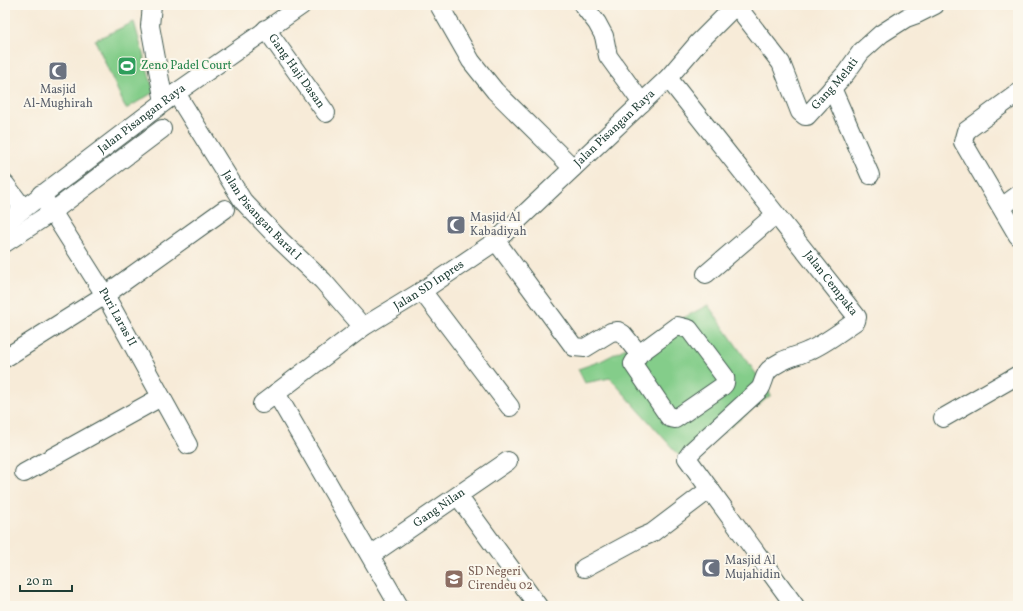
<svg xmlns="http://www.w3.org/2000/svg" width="1023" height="611" viewBox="0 0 1023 611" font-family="Vollkorn,serif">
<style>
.green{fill:#84cd8a;stroke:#52855f}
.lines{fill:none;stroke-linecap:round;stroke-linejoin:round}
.minor-casing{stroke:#3f574d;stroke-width:20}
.minor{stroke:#fff;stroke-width:18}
.labels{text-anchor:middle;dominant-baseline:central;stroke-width:4;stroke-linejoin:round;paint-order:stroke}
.leisure-label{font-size:12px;fill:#27864d;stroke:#fbf7ec;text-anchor:start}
.street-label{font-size:12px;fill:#1f3d34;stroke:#fbf7ec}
.worship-label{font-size:12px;fill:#5b616d;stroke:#fbf7ec;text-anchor:start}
.education-label{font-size:12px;fill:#785e54;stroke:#fbf7ec;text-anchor:start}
</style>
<rect width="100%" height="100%" fill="#fbf7ec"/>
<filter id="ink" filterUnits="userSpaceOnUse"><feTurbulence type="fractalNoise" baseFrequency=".025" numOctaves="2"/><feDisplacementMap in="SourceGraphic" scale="8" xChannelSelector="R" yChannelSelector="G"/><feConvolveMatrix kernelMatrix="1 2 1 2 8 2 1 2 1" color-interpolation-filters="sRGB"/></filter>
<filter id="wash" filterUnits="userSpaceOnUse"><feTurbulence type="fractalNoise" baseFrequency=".012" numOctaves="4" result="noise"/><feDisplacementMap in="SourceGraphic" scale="16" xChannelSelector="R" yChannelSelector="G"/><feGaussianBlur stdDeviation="0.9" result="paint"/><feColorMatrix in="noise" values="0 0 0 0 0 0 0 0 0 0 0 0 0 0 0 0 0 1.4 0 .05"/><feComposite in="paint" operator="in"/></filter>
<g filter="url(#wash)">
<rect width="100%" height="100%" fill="#f7ebd8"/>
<g class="green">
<polygon points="134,22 154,92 126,109 95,40"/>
<polygon points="708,305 771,395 685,462 610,378 585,383 578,369 601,361"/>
</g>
</g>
<g filter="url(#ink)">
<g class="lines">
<g class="minor-casing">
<g id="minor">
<polyline points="152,5 150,26 164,102"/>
<polyline points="439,5 471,61 495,91 573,168"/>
<polyline points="583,5 597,23 604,36 608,56 642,103"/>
<path id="s1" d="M 736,5 L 781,63 L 800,112 L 805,116 L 807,116 L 846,73 L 861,52 L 881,34 L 906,18 L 917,14 L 935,5"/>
<path id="s2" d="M 266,29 L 326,113"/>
<path id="s3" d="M 668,78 L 857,317 L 856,321 C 841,331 825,344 808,351 C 795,357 780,359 769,370 C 764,375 764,383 760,389 L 692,451 L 687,458 L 795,606"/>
<polyline points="832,88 870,175"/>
<path id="s4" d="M 176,93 L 243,201 L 281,241 L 323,281 L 363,327"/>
<polyline points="1018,93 966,131 963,142 1018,236"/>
<polyline points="5,184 23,208"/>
<path id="s5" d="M 41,194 L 105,295 L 188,445"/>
<polyline points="1002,207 1018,195"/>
<path id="s6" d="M 5,223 L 176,93 L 302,5"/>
<polyline points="496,241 574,347 585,348 611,332 618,331 623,334 639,354"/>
<polyline points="5,243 52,212 162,129"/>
<polyline points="706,274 775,215"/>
<polyline points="422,291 510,407"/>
<path d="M 677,326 L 689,329 L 725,377 C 726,383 725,385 720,388 L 675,419 L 670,418 L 667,414 L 633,364 L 639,354 Z"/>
<polyline points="5,358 105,295 225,209"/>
<polyline points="276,393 399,606"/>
<path id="s7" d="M 262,404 L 363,327 L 422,291 L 496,241 L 668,78 L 698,43 L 736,5"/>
<polyline points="943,418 1018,375"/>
<polyline points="24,473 161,397"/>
<polyline points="458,496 538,606"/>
<path id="s8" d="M 371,555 L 508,461"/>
<polyline points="584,568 638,539 652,533 710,489"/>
</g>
</g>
<use href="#minor" class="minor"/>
</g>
</g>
<defs>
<g id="stadium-square" transform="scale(1)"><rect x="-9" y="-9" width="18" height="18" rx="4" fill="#2e9e5b" stroke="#fbf7ec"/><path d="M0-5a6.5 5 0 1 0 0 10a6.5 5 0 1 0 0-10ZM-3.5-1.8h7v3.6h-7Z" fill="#fff"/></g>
<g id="mosque-square" transform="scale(1)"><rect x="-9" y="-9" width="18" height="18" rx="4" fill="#6b7280" stroke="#fbf7ec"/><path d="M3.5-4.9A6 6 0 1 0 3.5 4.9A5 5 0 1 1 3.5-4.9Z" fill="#fff"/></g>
<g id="school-square" transform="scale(1)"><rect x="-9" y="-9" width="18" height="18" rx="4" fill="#8d6e63" stroke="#fbf7ec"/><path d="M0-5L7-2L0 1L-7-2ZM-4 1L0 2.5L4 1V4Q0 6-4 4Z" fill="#fff"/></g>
</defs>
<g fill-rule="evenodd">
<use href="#stadium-square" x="127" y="66"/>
<use href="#mosque-square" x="58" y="71"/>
<use href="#mosque-square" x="456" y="225"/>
<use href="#mosque-square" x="711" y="568"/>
<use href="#school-square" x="454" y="579"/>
</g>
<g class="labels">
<g class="leisure-label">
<text x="141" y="66">Zeno Padel Court</text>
</g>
<g class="street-label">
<text stroke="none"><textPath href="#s2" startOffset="52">Gang Haji Dasan</textPath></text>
<text stroke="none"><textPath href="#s1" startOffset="177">Gang Melati</textPath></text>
<text stroke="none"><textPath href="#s6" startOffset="172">Jalan Pisangan Raya</textPath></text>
<text stroke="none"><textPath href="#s7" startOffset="449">Jalan Pisangan Raya</textPath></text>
<text stroke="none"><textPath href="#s4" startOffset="150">Jalan Pisangan Barat I</textPath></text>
<text stroke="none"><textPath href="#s3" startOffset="262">Jalan Cempaka</textPath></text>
<text stroke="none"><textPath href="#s7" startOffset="205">Jalan SD Inpres</textPath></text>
<text stroke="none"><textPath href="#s5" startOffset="145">Puri Laras II</textPath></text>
<text stroke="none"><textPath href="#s8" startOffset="83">Gang Nilan</textPath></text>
</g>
<g class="worship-label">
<text x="58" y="90" text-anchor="middle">Masjid<tspan x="58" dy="14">Al-Mughirah</tspan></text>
<text x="470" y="218">Masjid Al<tspan x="470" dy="14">Kabadiyah</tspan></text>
<text x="725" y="561">Masjid Al<tspan x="725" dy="14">Mujahidin</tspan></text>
</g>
<g class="education-label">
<text x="468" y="572">SD Negeri<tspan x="468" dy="14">Cirendeu 02</tspan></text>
</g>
</g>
<rect width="1023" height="611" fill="none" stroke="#fbf7ec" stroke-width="20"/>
<path d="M20 585v6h52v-6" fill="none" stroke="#1f3d34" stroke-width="2"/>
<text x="26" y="585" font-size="12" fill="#1f3d34" stroke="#fbf7ec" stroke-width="3" paint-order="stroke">20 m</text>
</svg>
